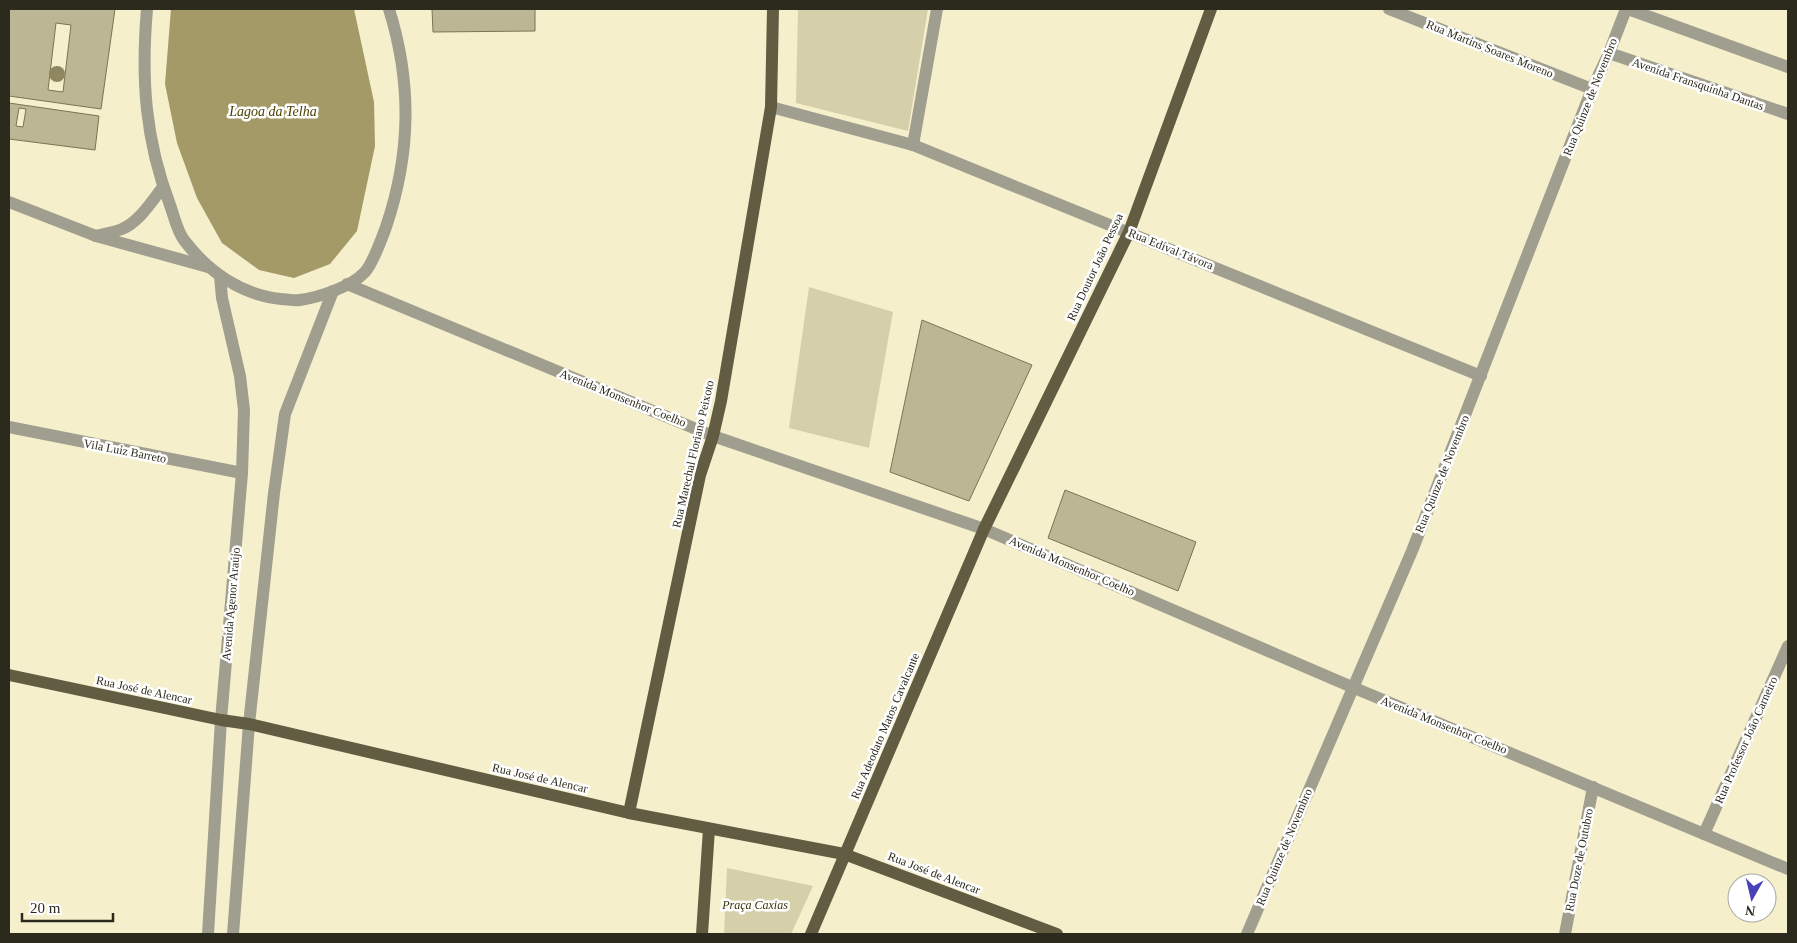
<svg xmlns="http://www.w3.org/2000/svg" width="1797" height="943" viewBox="0 0 1797 943" font-family="Georgia,serif">
<style>
.green{fill:#d6d0aa}
.water{fill:#a39a67}
.building{fill:#bcb694;stroke:#7a7454;fill-rule:evenodd}
.lines{fill:none;stroke-linecap:round;stroke-linejoin:round}
.minor{stroke:#a09e8f;stroke-width:12}
.major{stroke:#615c42;stroke-width:12}
.tree{fill:#8e875f}
.labels{text-anchor:middle;dominant-baseline:central;stroke-width:5;stroke-linejoin:round;paint-order:stroke}
.street-label{font-size:12px;fill:#2c2a1c;stroke:#fff}
.park-label{font-size:12px;font-style:italic;fill:#393206;stroke:#fff}
.water-label{font-size:14px;font-style:italic;fill:#4d4200;stroke:#fff}
</style>
<rect width="100%" height="100%" fill="#f5efcb"/>
<g class="green">
<polygon points="798,9 928,9 908,131 796,103"/>
<polygon points="809,287 893,312 869,448 789,428"/>
<polygon points="727,868 813,886 791,934 724,934"/>
</g>
<polygon class="water" points="171,9 354,9 374,102 375,146 357,231 330,264 294,278 259,270 222,243 197,198 177,143 165,84"/>
<g class="building">
<path d="M 9,9 L 115,9 L 101,109 L 9,96 ZM 56,23 L 71,25 L 63,92 L 48,90 Z"/>
<polygon points="432,9 535,9 535,31 433,32"/>
<path d="M 9,103 L 99,116 L 95,150 L 9,139 ZM 19,108 L 26,109 L 23,127 L 16,126 Z"/>
<polygon points="922,320 1032,365 969,501 890,472"/>
<polygon points="1065,490 1196,542 1178,591 1048,538"/>
</g>
<g class="lines">
<g class="minor">
<path d="M 147,9 C 141,79 145,139 170,205 C 174,216 177,231 184,240 C 208,272 242,295 281,299 C 287,299 294,301 300,300 C 320,297 351,287 365,272 C 373,263 382,238 386,227 C 411,153 412,83 389,9"/>
<polyline points="1389,9 1592,89"/>
<polyline points="1628,9 1788,67"/>
<polyline points="1609,53 1788,114"/>
<polyline points="771,107 913,145 1481,376"/>
<polyline points="913,145 937,9"/>
<polyline points="9,202 96,236 208,267"/>
<path d="M 96,236 C 104,234 114,232 122,229 C 139,222 152,201 163,187"/>
<polyline points="347,284 713,436 984,529 1352,687 1788,869"/>
<polyline points="9,427 242,473"/>
<polyline points="1704,834 1788,646"/>
<polyline points="208,934 221,720 242,473 244,410 240,376 222,298 220,276"/>
<polyline points="233,934 249,724 274,493 285,414 333,291"/>
<polyline points="1247,934 1412,551 1592,89 1609,53 1626,9"/>
<polyline points="1565,934 1593,787"/>
</g>
<g class="major">
<polyline points="9,675 221,720 249,724 629,813 844,854 1057,934"/>
<polyline points="629,813 700,475 713,436 721,401 771,107 773,9"/>
<polyline points="702,934 709,829"/>
<polyline points="811,934 984,529 1129,232 1211,9"/>
</g>
</g>
<circle class="tree" cx="57" cy="74" r="8"/>
<g class="labels">
<g class="street-label">
<text transform="translate(1490 49) rotate(22)">Rua Martins Soares Moreno</text>
<text transform="translate(1698 84) rotate(19)">Avenida Fransquinha Dantas</text>
<text transform="translate(1590 97) rotate(-68)">Rua Quinze de Novembro</text>
<text transform="translate(1171 249) rotate(22)">Rua Edival Távora</text>
<text transform="translate(1095 267) rotate(-65)">Rua Doutor João Pessoa</text>
<text transform="translate(623 398) rotate(22)">Avenida Monsenhor Coelho</text>
<text transform="translate(125 451) rotate(11)">Vila Luiz Barreto</text>
<text transform="translate(693 454) rotate(-77)">Rua Marechal Floriano Peixoto</text>
<text transform="translate(1442 474) rotate(-68)">Rua Quinze de Novembro</text>
<text transform="translate(1072 566) rotate(23)">Avenida Monsenhor Coelho</text>
<text transform="translate(231 604) rotate(-85)">Avenida Agenor Araújo</text>
<text transform="translate(144 690) rotate(12)">Rua José de Alencar</text>
<text transform="translate(1444 725) rotate(22)">Avenida Monsenhor Coelho</text>
<text transform="translate(885 726) rotate(-67)">Rua Adeodato Matos Cavalcante</text>
<text transform="translate(1746 740) rotate(-66)">Rua Professor Joāo Carneiro</text>
<text transform="translate(540 778) rotate(13)">Rua José de Alencar</text>
<text transform="translate(1284 847) rotate(-67)">Rua Quinze de Novembro</text>
<text transform="translate(1579 860) rotate(-79)">Rua Doze de Outubro</text>
<text transform="translate(934 873) rotate(21)">Rua José de Alencar</text>
</g>
<g class="park-label">
<text x="755" y="905">Praça Caxias</text>
</g>
<g class="water-label">
<text x="273" y="111">Lagoa da Telha</text>
</g>
</g>
<rect width="1797" height="943" fill="none" stroke="#2c2a1c" stroke-width="20"/>
<g transform="translate(1752 898) rotate(188)"><circle r="24" fill="#ffffff" stroke="#abaaa4"/>
<path d="M0-4L9 19L0 12L-9 19Z" fill="#4842b9"/>
<text y="-8" font-size="14" font-weight="bold" text-anchor="middle" fill="#2c2a1c">N</text>
</g>
<path d="M22 913v8h91v-8" fill="none" stroke="#2c2a1c" stroke-width="2.5"/>
<text x="30" y="913" font-size="15" fill="#2c2a1c" stroke="#ffffff" stroke-width="4" paint-order="stroke">20 m</text>
</svg>
